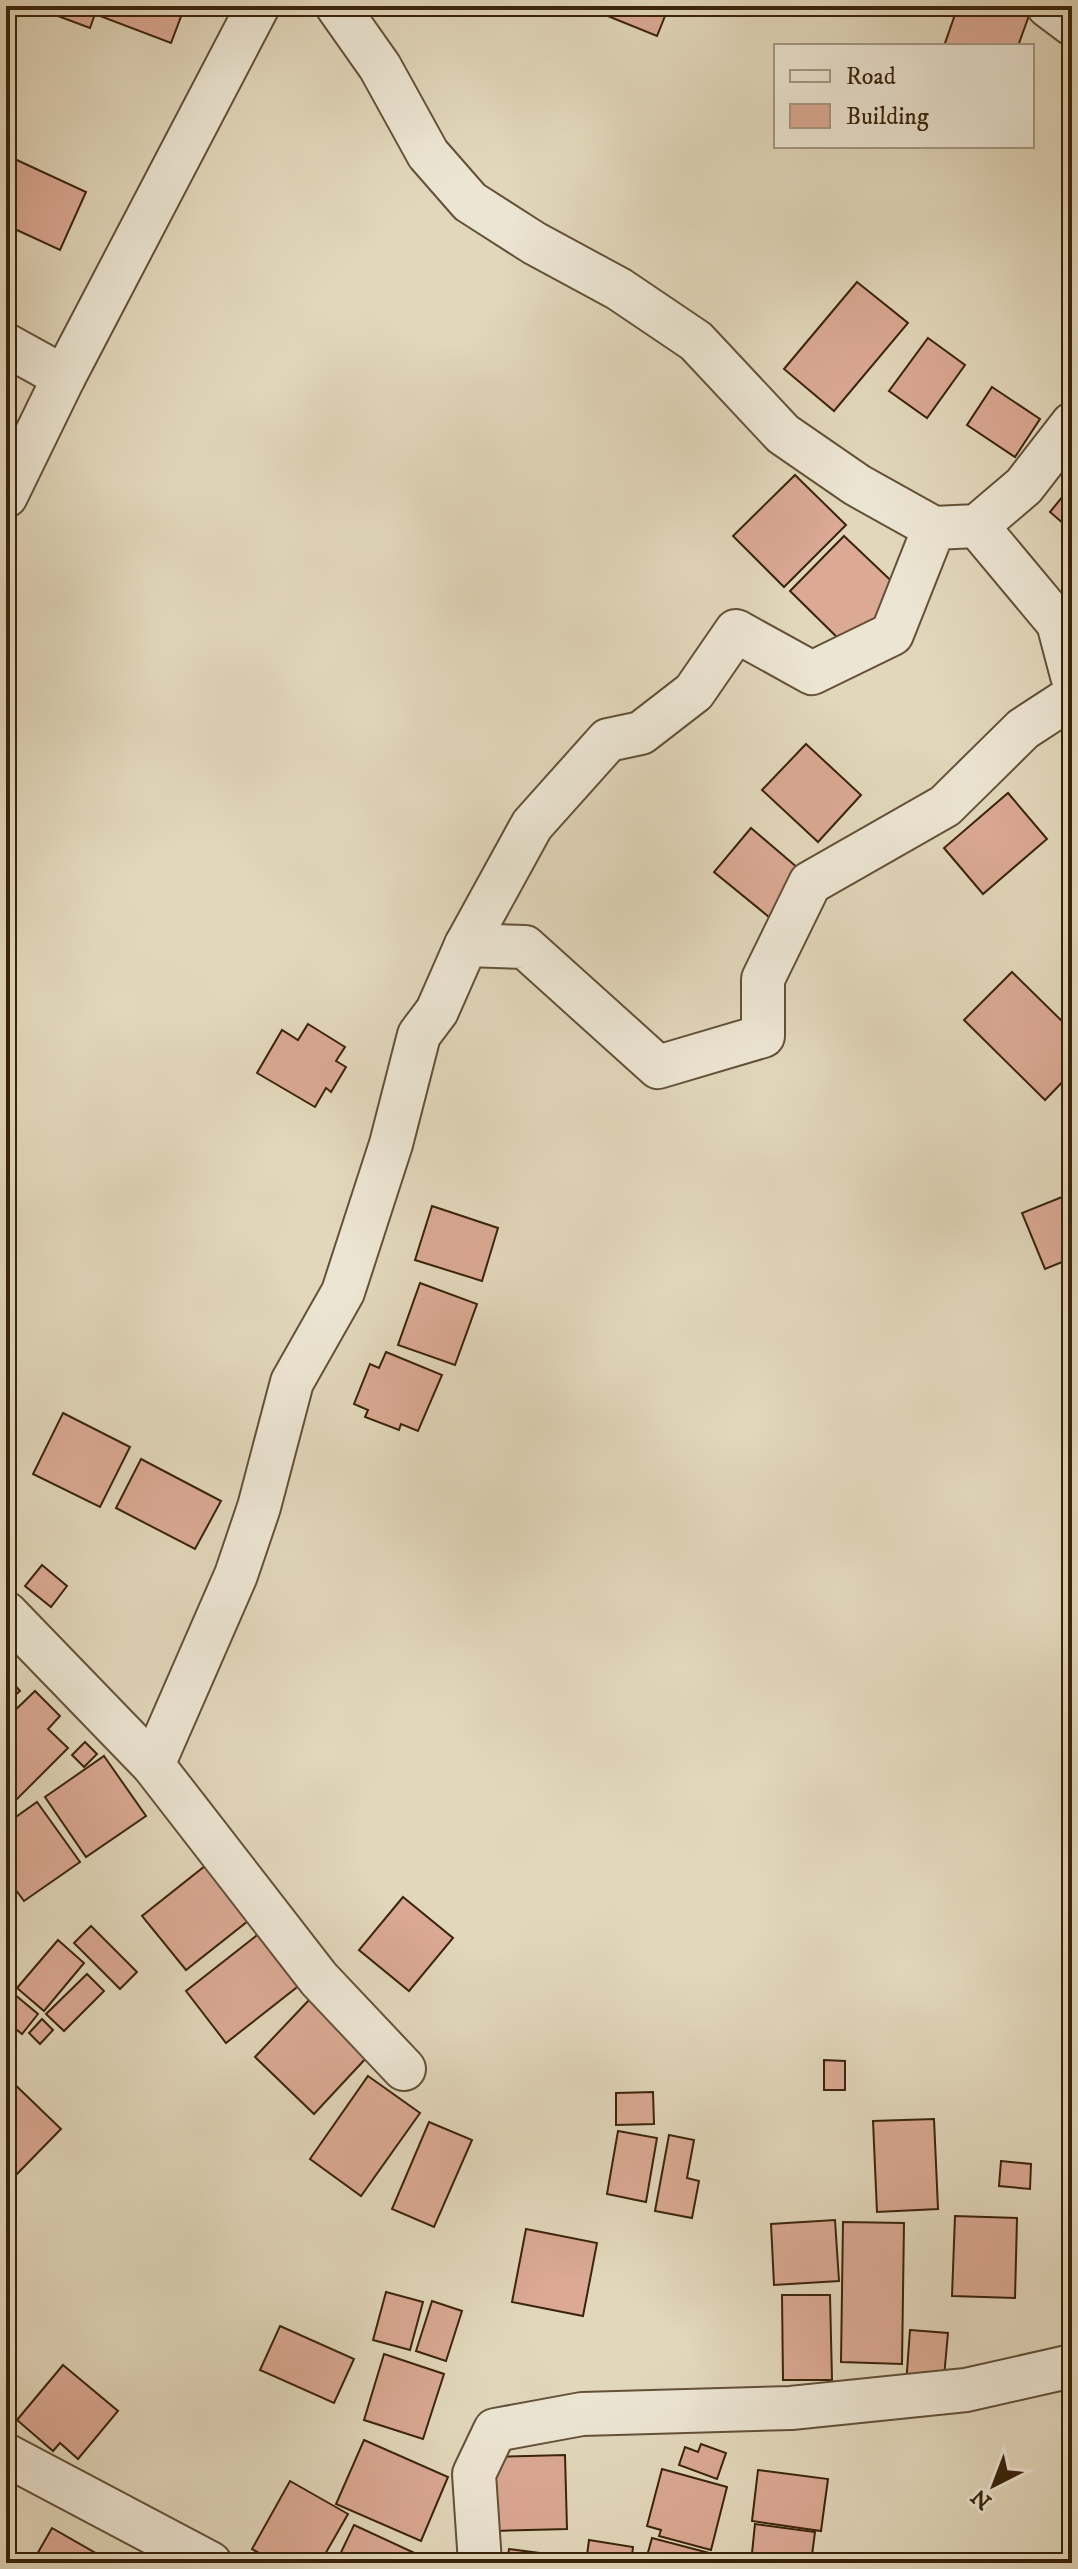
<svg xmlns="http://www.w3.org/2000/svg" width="1078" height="2569" viewBox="0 0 1078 2569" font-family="'IM FELL DW Pica',serif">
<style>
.building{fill:#dba994;stroke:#3a240b;stroke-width:2}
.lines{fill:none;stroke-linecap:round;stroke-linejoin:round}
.minor-casing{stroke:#645137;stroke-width:46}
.minor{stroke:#ece5d3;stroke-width:42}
</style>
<rect width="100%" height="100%" fill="#e2d7bb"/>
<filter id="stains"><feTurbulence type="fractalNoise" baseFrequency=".0025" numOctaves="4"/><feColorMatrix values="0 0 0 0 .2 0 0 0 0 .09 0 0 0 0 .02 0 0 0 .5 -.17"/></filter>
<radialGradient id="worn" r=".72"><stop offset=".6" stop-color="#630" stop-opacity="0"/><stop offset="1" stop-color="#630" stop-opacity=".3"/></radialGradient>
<g class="building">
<polygon points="31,6 185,6 171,43 95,14 90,28"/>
<polygon points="583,6 669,6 657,36"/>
<polygon points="958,6 1018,6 1031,10 1018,46 944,46"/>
<polygon points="6,155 86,192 60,250 6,225"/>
<polygon points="1072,193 1072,222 1064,220"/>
<polygon points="857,282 908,323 834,411 784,369"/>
<polygon points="928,338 965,365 927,418 889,391"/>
<polygon points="992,387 1040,419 1015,457 967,425"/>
<polygon points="795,475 846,525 784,587 733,536"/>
<polygon points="1072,485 1072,531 1050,512"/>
<polygon points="844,536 903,592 848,648 790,591"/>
<polygon points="806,744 861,795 818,842 762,790"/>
<polygon points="1008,793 1047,839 983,894 944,848"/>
<polygon points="751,828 805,874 769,917 714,872"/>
<polygon points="1012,972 1072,1031 1072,1072 1045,1100 964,1020"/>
<polygon points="308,1024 345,1047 336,1061 346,1067 331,1092 326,1088 315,1107 257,1073 282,1030 298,1040"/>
<polygon points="1072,1193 1072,1258 1045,1269 1022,1213"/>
<polygon points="432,1206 498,1228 482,1281 415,1260"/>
<polygon points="420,1283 477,1304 455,1365 398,1345"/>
<polygon points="386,1352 442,1375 418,1431 401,1424 399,1430 365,1417 368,1410 354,1404 370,1364 379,1368"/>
<polygon points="63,1413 130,1447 100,1507 33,1474"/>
<polygon points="141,1459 221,1501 195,1549 116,1508"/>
<polygon points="42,1565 67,1586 51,1607 25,1586"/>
<polygon points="6,1675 20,1691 6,1703"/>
<polygon points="35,1691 60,1716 48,1729 68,1748 9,1807 6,1719"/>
<polygon points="85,1742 97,1754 84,1767 72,1755"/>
<polygon points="104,1756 146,1816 86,1857 45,1797"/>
<polygon points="37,1802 80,1862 24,1901 6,1877 6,1824"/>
<polygon points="210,1862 253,1917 186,1970 142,1916"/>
<polygon points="403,1897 453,1938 409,1991 359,1950"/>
<polygon points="91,1926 137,1972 120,1989 74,1943"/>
<polygon points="261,1932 301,1984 226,2043 186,1991"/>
<polygon points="58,1940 84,1963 44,2011 17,1988"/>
<polygon points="87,1974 104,1991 64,2031 46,2014"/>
<polygon points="14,1994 38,2014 22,2034 6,2021 6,2003"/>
<polygon points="309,2000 368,2056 314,2114 255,2057"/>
<polygon points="42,2019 53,2030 40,2044 29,2033"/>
<polygon points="824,2060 845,2061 845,2090 824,2090"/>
<polygon points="6,2076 61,2129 14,2177 6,2169"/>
<polygon points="368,2076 420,2113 361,2196 310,2159"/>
<polygon points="653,2092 654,2124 616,2125 616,2093"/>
<polygon points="934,2119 938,2209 877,2212 873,2121"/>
<polygon points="429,2122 472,2140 434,2227 392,2209"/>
<polygon points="618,2131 657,2138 646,2202 607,2194"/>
<polygon points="669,2135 694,2140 687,2178 699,2181 692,2218 655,2211"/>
<polygon points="1001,2161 1031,2164 1030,2189 999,2186"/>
<polygon points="955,2216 1017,2218 1015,2298 952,2296"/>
<polygon points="835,2220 839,2281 774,2285 771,2224"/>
<polygon points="843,2222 904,2223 902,2364 841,2362"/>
<polygon points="526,2229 597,2243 583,2316 512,2302"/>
<polygon points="386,2292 423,2302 410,2350 373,2340"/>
<polygon points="782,2295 830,2295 832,2380 783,2380"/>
<polygon points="432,2301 462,2311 446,2361 416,2351"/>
<polygon points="6,2326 15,2340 6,2346"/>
<polygon points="280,2326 354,2359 334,2403 260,2370"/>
<polygon points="910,2330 948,2333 943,2388 906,2385"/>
<polygon points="384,2354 444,2374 423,2439 364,2420"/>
<polygon points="63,2365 118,2411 78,2459 60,2443 53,2451 17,2420"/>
<polygon points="364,2440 448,2477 421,2541 336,2504"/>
<polygon points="701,2444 726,2453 717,2479 679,2465 685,2447 698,2452"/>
<polygon points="565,2455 567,2529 494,2531 492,2457"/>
<polygon points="662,2469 727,2487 711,2550 659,2536 661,2530 647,2526"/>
<polygon points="758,2470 828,2479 821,2531 752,2521"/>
<polygon points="290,2481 348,2514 320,2563 277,2563 252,2549"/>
<polygon points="755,2524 815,2532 811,2563 751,2563"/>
<polygon points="354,2525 421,2556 417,2563 336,2563"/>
<polygon points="52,2528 113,2563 32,2563"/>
<polygon points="652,2538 713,2554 710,2563 645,2563"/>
<polygon points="589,2540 633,2547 631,2563 586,2563"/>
<polygon points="509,2549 570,2557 570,2563 507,2563"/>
</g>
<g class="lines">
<g class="minor-casing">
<g id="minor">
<polyline points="337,6 380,67 428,154 470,202 534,243 619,289 696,341 783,434 857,485 934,528"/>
<polyline points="1048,6 1072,24"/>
<polyline points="6,345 64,377"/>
<polyline points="6,496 64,377 258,6"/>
<polyline points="977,526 1058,623 1072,676"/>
<polyline points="466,945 525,947 658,1067 763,1036 763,979 810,883 945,806 1023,729 1072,697"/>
<polyline points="6,1613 153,1765 319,1979 404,2069"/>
<polyline points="153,1765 236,1575 259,1507 292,1382 343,1292 391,1144 419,1035 437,1011 466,945 532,825 608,740 641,733 694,692 736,631 812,673 892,634 934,528 977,526 1024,486 1072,424"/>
<polyline points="6,2455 210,2563"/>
<polyline points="480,2563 474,2474 495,2430 582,2414 791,2408 966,2390 1072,2366"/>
</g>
</g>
<use href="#minor" class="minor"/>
</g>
<rect width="1078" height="2569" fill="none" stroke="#e2d7bb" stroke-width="32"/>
<rect x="8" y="8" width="1062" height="2553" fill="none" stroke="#3a240b" stroke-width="4"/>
<rect x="16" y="16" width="1046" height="2537" fill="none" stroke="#3a240b" stroke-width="2"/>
<rect x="774" y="44" width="260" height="104" fill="#ece5d3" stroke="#a59883" stroke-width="2"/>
<rect x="790" y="70" width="40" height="12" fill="#ece5d3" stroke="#a59883" stroke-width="2"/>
<text x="846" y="84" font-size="24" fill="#3a240b">Road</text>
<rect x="790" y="104" width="40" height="24" fill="#dba994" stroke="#a59883" stroke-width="2"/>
<text x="846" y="124" font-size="24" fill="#3a240b">Building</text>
<g transform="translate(994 2485) rotate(222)" stroke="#ece5d3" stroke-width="6" paint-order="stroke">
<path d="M0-6L14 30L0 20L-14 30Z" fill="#3a240b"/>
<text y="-12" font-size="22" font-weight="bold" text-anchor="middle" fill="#3a240b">N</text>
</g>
<rect width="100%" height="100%" filter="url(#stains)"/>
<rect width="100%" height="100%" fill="url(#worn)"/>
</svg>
